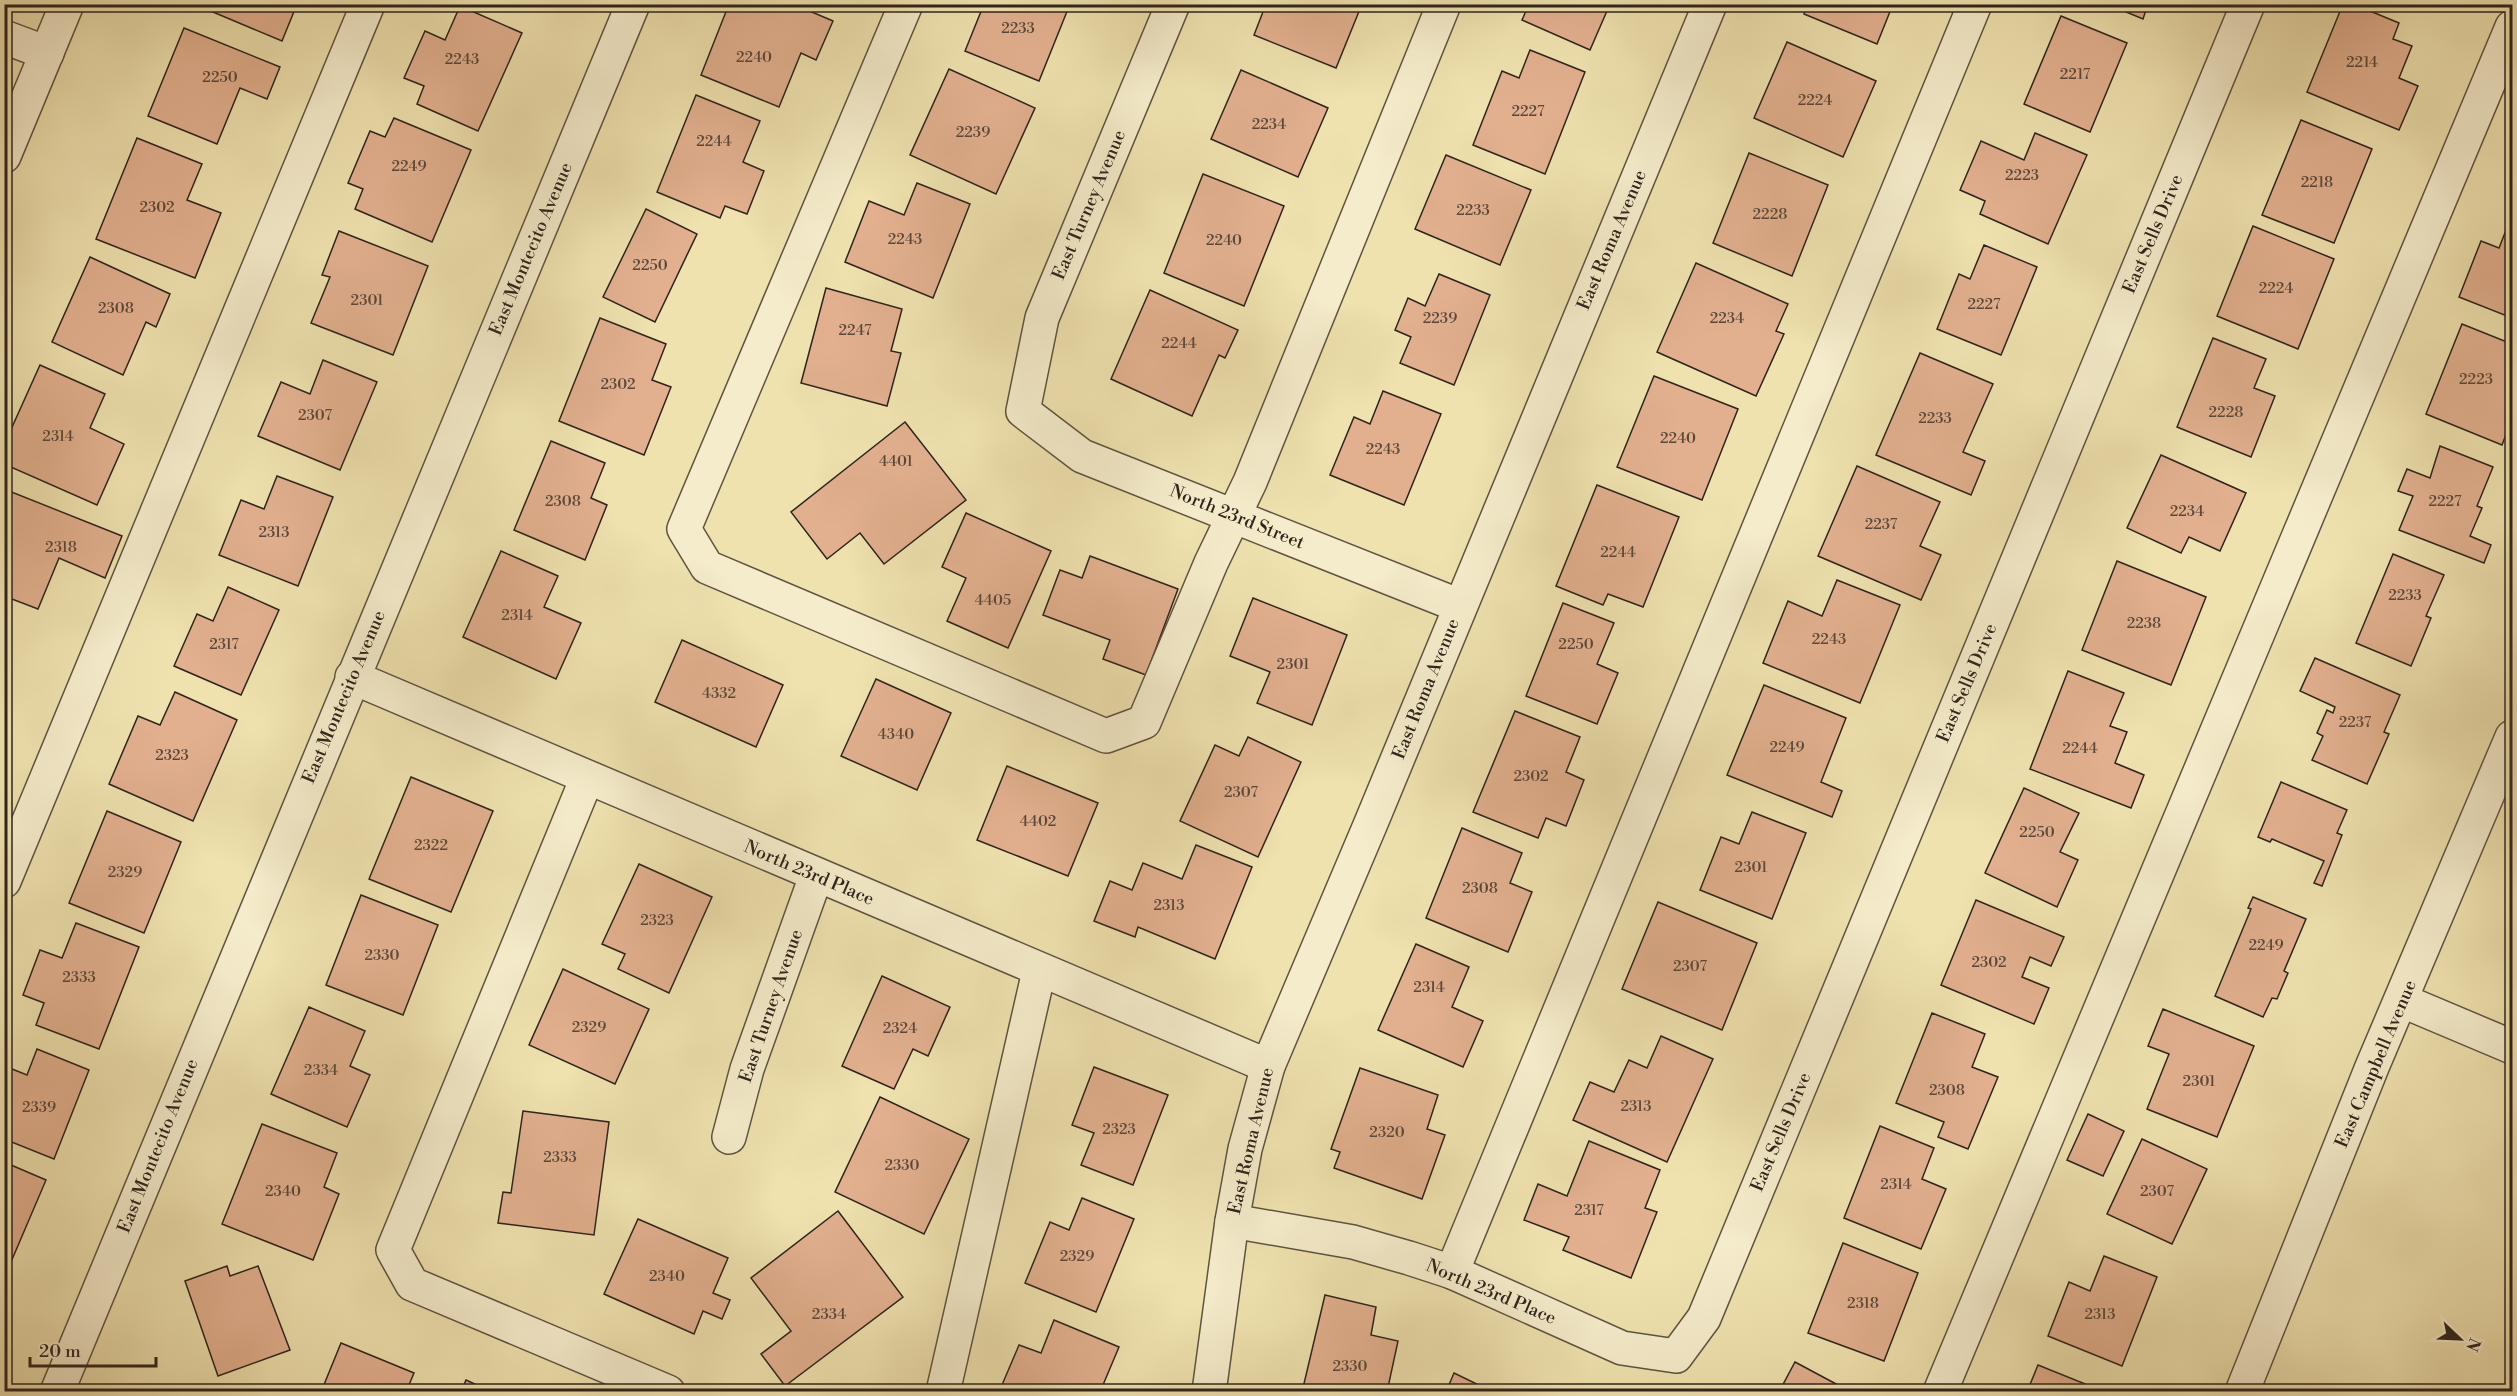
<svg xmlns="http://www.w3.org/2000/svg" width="2517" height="1396" viewBox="0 0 2517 1396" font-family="'Libre Bodoni',serif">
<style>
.building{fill:#e2b08f;stroke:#2e241c;stroke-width:1.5}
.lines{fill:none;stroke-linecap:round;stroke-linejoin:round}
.minor-casing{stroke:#5e5441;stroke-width:36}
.minor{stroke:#f5eccb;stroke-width:33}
.labels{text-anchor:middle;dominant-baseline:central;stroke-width:4.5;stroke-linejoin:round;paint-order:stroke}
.number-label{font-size:15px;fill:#5b4739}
.street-label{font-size:18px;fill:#2e241c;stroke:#f5eccb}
</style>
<rect width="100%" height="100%" fill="#efe2af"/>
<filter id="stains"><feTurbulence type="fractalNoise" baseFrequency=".00333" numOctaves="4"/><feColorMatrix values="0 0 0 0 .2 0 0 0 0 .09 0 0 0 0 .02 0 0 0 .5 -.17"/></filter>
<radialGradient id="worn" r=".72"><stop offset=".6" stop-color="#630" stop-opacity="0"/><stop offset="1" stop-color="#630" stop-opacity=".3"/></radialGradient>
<g class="building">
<polygon points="194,4 297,4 282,41"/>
<polygon points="729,4 793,4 833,21 816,60 801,53 779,107 701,75"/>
<polygon points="984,4 1070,4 1039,81 965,51"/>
<polygon points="1266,4 1362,4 1336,68 1254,35"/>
<polygon points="1529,4 1610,4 1590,50 1522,20"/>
<polygon points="1807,4 1893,4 1877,44 1804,14"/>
<polygon points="2107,4 2148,4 2143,19"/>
<polygon points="2343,4 2353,4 2399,23 2393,39 2412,46 2399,78 2418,86 2399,130 2307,92"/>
<polygon points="460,6 522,33 478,131 417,104 424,86 404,78 425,31 445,40"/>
<polygon points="2061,16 2127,43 2090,132 2024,104"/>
<polygon points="184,28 280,67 267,99 240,88 217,144 148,116"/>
<polygon points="1787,42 1876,81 1843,157 1754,118"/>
<polygon points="1530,50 1585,72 1545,174 1473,145 1502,71 1519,78"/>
<polygon points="949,69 1035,108 996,194 910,155"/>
<polygon points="1241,70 1328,108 1298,177 1211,139"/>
<polygon points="696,95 760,121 743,162 764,171 747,214 725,206 720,218 657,192"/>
<polygon points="394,118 471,150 432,242 355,209 363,189 348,183 370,131 385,137"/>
<polygon points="2301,120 2372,149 2334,243 2262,215"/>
<polygon points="2035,133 2087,155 2048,244 1980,214 1985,201 1960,190 1981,141 2024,160"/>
<polygon points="137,138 202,164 187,200 221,213 195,278 96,239"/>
<polygon points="1749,153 1828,185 1792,276 1713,243"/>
<polygon points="1446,155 1531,190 1500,265 1415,229"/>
<polygon points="1203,174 1284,206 1244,306 1164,273"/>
<polygon points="917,183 970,204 933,298 845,262 869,201 904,215"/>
<polygon points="646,209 697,234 655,322 603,297"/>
<polygon points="2512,215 2512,318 2459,297 2481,241 2499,248"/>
<polygon points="2253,226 2334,259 2298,349 2217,316"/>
<polygon points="339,231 428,266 393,355 311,323 330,277 322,275"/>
<polygon points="1984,245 2037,267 2001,355 1937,329 1959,274 1970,279"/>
<polygon points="90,257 170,294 156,327 146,322 123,375 52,342"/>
<polygon points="1696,263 1788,304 1776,331 1784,334 1756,396 1657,352"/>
<polygon points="1439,274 1490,295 1454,385 1400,363 1411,337 1395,330 1408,298 1425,306"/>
<polygon points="826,288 902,309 891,351 901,353 887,406 801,383"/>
<polygon points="1150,290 1238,330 1225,358 1219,355 1192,416 1111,379"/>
<polygon points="600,318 666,344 652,380 671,387 644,455 559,421"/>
<polygon points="2462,324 2512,344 2512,419 2502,445 2426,414"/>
<polygon points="2213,338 2266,359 2254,388 2275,396 2251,457 2177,427"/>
<polygon points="1920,353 1993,384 1963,452 1985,461 1971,495 1876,455"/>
<polygon points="323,360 377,382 340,470 258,436 281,382 310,394"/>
<polygon points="40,365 105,394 90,428 124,444 97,505 4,464 4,445"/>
<polygon points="1654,376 1738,409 1702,500 1617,467"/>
<polygon points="1383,391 1441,414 1404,505 1330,475 1354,417 1370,424"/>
<polygon points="905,422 966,500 884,564 860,533 827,559 791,512"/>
<polygon points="551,441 605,463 591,498 607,505 585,560 514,530"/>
<polygon points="2440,446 2493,467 2477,506 2482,508 2470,536 2491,545 2484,563 2399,530 2413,496 2398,491 2407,469 2430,478"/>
<polygon points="2161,455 2246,493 2220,551 2189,537 2181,553 2127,528"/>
<polygon points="1857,466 1940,502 1920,546 1941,555 1921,600 1818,556"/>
<polygon points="277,476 333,497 298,586 219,555 241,500 264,509"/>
<polygon points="1597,485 1679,517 1643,607 1608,594 1603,605 1556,586"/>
<polygon points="4,489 122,536 105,578 59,558 38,609 4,596"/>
<polygon points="966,513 1051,551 1008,648 947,621 966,578 942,567"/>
<polygon points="501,551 558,576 544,607 581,623 556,679 463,637"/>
<polygon points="2393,554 2444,575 2426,616 2431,618 2411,666 2356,643"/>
<polygon points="1090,556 1178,589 1146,675 1103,659 1110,640 1043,615 1060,570 1082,578"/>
<polygon points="2117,561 2206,597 2171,685 2082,650"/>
<polygon points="1837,580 1900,605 1860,703 1763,663 1788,601 1822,616"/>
<polygon points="228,587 279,610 241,695 174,666 197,614 213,621"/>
<polygon points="1253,598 1347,635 1312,725 1257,703 1270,672 1230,656"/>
<polygon points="1563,603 1614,623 1597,664 1618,673 1597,724 1526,696"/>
<polygon points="682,640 783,685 756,747 655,702"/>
<polygon points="2315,658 2400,695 2384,732 2389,734 2367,784 2312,760 2323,736 2317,733 2327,710 2333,713 2335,707 2300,691"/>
<polygon points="2068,671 2124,693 2110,726 2127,732 2115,763 2144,775 2131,808 2030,769"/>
<polygon points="876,679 951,713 917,790 841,756"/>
<polygon points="1764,685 1846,718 1821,782 1842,791 1832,817 1727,775"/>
<polygon points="175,692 237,720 193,821 109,784 138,716 160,725"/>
<polygon points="1515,711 1580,737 1566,772 1584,780 1566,826 1546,818 1538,838 1473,812"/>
<polygon points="1248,737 1301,762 1258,857 1180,821 1215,745 1239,756"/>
<polygon points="1007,766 1098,803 1068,876 977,840"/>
<polygon points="411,777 493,811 451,912 369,879"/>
<polygon points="2281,782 2347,810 2337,833 2342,835 2322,886 2314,883 2324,861 2272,839 2270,842 2258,837"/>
<polygon points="2024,788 2079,813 2060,852 2078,860 2057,907 1985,873"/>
<polygon points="107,811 181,842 144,933 69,903"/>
<polygon points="1752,812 1806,833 1772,919 1700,890 1721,837 1739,844"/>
<polygon points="1462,828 1522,853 1510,883 1532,892 1508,952 1426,918"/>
<polygon points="1196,845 1252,867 1215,959 1138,927 1135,937 1094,921 1110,881 1132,890 1143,863 1182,879"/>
<polygon points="639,864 712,897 669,993 618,969 625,954 602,944"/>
<polygon points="361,895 438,925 403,1015 326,985"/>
<polygon points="2253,897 2306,919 2284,971 2288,973 2277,999 2272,998 2263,1017 2215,996 2251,909 2248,908"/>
<polygon points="1976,900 2064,937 2051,966 2030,957 2022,977 2049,988 2034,1024 1941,985"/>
<polygon points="1658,902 1757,943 1722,1030 1622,989"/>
<polygon points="76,923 139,947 99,1049 36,1025 44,1003 23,995 40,950 62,958"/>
<polygon points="1416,944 1469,967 1452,1007 1483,1021 1463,1067 1378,1030"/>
<polygon points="563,969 649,1009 615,1084 529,1045"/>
<polygon points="882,976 950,1007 928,1056 913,1049 894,1089 842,1066"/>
<polygon points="309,1007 365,1031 350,1066 370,1075 347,1127 271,1094"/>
<polygon points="2163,1009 2254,1046 2217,1137 2147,1109 2169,1054 2148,1046"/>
<polygon points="1932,1013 1985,1034 1972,1067 1998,1077 1968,1149 1938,1137 1944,1122 1896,1103"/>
<polygon points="1661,1036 1713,1059 1667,1162 1573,1120 1590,1082 1614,1092 1629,1060 1647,1068"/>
<polygon points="37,1049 89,1070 54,1159 4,1139 4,1072 7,1067 27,1075"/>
<polygon points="1094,1067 1168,1095 1133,1185 1081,1165 1094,1133 1072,1125"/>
<polygon points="1360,1068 1438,1095 1427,1129 1445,1135 1422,1199 1334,1168 1340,1152 1331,1149"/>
<polygon points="880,1097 969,1139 924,1234 835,1192"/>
<polygon points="523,1111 609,1122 594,1235 498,1223 503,1192 511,1193"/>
<polygon points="2088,1114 2124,1131 2103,1176 2067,1160"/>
<polygon points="262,1124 337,1153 324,1187 339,1194 313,1260 222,1224"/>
<polygon points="1880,1126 1934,1148 1922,1179 1946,1189 1921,1249 1844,1218"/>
<polygon points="2142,1139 2207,1169 2172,1244 2107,1214"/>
<polygon points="1589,1141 1660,1170 1645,1208 1657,1212 1631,1278 1563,1250 1569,1237 1524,1220 1538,1184 1567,1196"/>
<polygon points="4,1162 46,1180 5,1276 4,1276"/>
<polygon points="1082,1198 1134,1219 1096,1312 1025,1283 1050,1222 1069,1230"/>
<polygon points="838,1211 903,1297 785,1386 761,1354 791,1331 751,1278"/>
<polygon points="638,1219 728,1258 713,1293 730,1300 722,1319 703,1311 694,1334 604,1294"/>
<polygon points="1843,1243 1918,1273 1884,1361 1808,1333"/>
<polygon points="2104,1256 2157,1277 2122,1366 2048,1336 2069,1282 2090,1291"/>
<polygon points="227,1266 230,1276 258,1266 290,1350 218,1376 185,1281"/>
<polygon points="1325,1295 1376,1307 1371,1335 1398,1341 1387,1392 1302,1392"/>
<polygon points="1054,1320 1119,1347 1100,1392 999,1392 1019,1345 1041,1353"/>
<polygon points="341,1343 414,1373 406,1392 321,1392"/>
<polygon points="1795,1362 1851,1392 1779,1392"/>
<polygon points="2038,1365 2105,1392 2027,1392"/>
<polygon points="1454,1373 1493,1392 1446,1392"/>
<polygon points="466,1380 492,1392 461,1392"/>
</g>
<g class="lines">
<g class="minor-casing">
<g id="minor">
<polyline points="906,4 684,529 707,567 1106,736 1144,722 1211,563 1250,482 1444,4"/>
<polyline points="1173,4 1042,318 1023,411 1082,456 1460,606"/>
<polyline points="4,37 47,53"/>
<polyline points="4,156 67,4"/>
<polyline points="352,677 1268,1066"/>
<polyline points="587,778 393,1250 412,1284 668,1392"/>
<polyline points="4,881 368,4"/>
<polyline points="2403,1001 2512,1047"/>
<polyline points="729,1137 747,1069 816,876"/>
<polyline points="1232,1221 1353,1242 1409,1258 1452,1272 1622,1348 1676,1356 1704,1318 2248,4"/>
<polyline points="1452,1272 1975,4"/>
<polyline points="57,1392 633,4"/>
<polyline points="943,1392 1039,971"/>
<polyline points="1209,1392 1232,1221 1245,1149 1268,1066 1371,823 1710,4"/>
<polyline points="1940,1392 2512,27"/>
<polyline points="2242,1392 2372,1067 2512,737"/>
</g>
</g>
<use href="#minor" class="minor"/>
</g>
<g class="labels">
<g class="number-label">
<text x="1018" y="28">2233</text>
<text x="754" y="57">2240</text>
<text x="462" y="59">2243</text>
<text x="2362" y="62">2214</text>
<text x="2075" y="74">2217</text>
<text x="220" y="77">2250</text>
<text x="1815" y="100">2224</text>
<text x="1528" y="111">2227</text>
<text x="1269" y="124">2234</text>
<text x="973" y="132">2239</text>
<text x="714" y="141">2244</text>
<text x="409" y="166">2249</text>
<text x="2022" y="175">2223</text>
<text x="2317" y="182">2218</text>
<text x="157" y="207">2302</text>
<text x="1473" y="210">2233</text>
<text x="1770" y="214">2228</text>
<text x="905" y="239">2243</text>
<text x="1224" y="240">2240</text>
<text x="650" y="265">2250</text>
<text x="2276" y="288">2224</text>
<text x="367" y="300">2301</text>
<text x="1984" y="304">2227</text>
<text x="116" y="308">2308</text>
<text x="1440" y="318">2239</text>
<text x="1727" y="318">2234</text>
<text x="855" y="330">2247</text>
<text x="1179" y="343">2244</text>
<text x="2476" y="379">2223</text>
<text x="618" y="384">2302</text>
<text x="2226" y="412">2228</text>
<text x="315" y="415">2307</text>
<text x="1935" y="418">2233</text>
<text x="58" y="436">2314</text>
<text x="1678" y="438">2240</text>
<text x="1383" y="449">2243</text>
<text x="896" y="461">4401</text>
<text x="563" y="501">2308</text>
<text x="2445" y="501">2227</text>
<text x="2187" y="511">2234</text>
<text x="1881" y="524">2237</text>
<text x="274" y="532">2313</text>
<text x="61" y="547">2318</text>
<text x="1618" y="552">2244</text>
<text x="2405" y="595">2233</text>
<text x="993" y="600">4405</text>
<text x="517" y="615">2314</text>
<text x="2144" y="623">2238</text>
<text x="1829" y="639">2243</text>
<text x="224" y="644">2317</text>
<text x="1576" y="644">2250</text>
<text x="1293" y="664">2301</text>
<text x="719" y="693">4332</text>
<text x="2355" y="722">2237</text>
<text x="896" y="734">4340</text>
<text x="1787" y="747">2249</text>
<text x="2080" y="748">2244</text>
<text x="172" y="755">2323</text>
<text x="1531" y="776">2302</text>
<text x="1241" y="792">2307</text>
<text x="1038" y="821">4402</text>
<text x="2037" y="832">2250</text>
<text x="431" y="845">2322</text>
<text x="1751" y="867">2301</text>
<text x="125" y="872">2329</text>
<text x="1480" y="888">2308</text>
<text x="1169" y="905">2313</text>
<text x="657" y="920">2323</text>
<text x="2266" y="945">2249</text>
<text x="382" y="955">2330</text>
<text x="1989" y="962">2302</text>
<text x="1690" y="966">2307</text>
<text x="79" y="977">2333</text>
<text x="1429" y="987">2314</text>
<text x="589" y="1027">2329</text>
<text x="900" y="1028">2324</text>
<text x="321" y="1070">2334</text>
<text x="2199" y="1081">2301</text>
<text x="1947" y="1090">2308</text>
<text x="1636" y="1106">2313</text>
<text x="39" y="1107">2339</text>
<text x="1119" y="1129">2323</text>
<text x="1387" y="1132">2320</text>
<text x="560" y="1157">2333</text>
<text x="902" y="1165">2330</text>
<text x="1896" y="1184">2314</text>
<text x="283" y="1191">2340</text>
<text x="2157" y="1191">2307</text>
<text x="1589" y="1210">2317</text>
<text x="1077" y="1256">2329</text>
<text x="667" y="1276">2340</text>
<text x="1863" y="1303">2318</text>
<text x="829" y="1314">2334</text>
<text x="2100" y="1314">2313</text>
<text x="1350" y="1366">2330</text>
</g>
<g class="street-label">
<text transform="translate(1089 205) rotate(-67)">East Turney Avenue</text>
<text transform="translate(2153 234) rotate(-67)">East Sells Drive</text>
<text transform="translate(1612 240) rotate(-67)">East Roma Avenue</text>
<text transform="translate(531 249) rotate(-67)">East Montecito Avenue</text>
<text transform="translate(1237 517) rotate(22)">North 23rd Street</text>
<text transform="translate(1967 683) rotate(-67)">East Sells Drive</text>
<text transform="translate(1426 689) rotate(-68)">East Roma Avenue</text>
<text transform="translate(344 697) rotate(-67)">East Montecito Avenue</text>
<text transform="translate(809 873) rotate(23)">North 23rd Place</text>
<text transform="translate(771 1006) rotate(-71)">East Turney Avenue</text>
<text transform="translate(2376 1064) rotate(-67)">East Campbell Avenue</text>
<text transform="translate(1781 1132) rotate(-67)">East Sells Drive</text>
<text transform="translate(1251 1141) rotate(-77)">East Roma Avenue</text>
<text transform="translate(158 1146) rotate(-68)">East Montecito Avenue</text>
<text transform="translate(1491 1292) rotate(23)">North 23rd Place</text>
</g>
</g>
<rect width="2517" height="1396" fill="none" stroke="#efe2af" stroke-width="24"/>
<rect x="6" y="6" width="2505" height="1384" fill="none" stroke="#2e241c" stroke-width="3"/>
<rect x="12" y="12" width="2493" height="1372" fill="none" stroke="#2e241c" stroke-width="1.5"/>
<g transform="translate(2460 1339) rotate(113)" stroke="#f5eccb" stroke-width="4.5" paint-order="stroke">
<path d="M0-4.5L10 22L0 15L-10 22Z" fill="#2e241c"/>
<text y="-9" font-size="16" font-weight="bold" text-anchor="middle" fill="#2e241c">N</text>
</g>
<path d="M30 1357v9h126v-9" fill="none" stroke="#2e241c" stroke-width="3"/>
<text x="39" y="1357" font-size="18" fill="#2e241c" stroke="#f5eccb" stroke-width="4.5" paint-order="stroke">20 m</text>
<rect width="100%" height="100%" filter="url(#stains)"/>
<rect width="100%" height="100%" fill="url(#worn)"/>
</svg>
